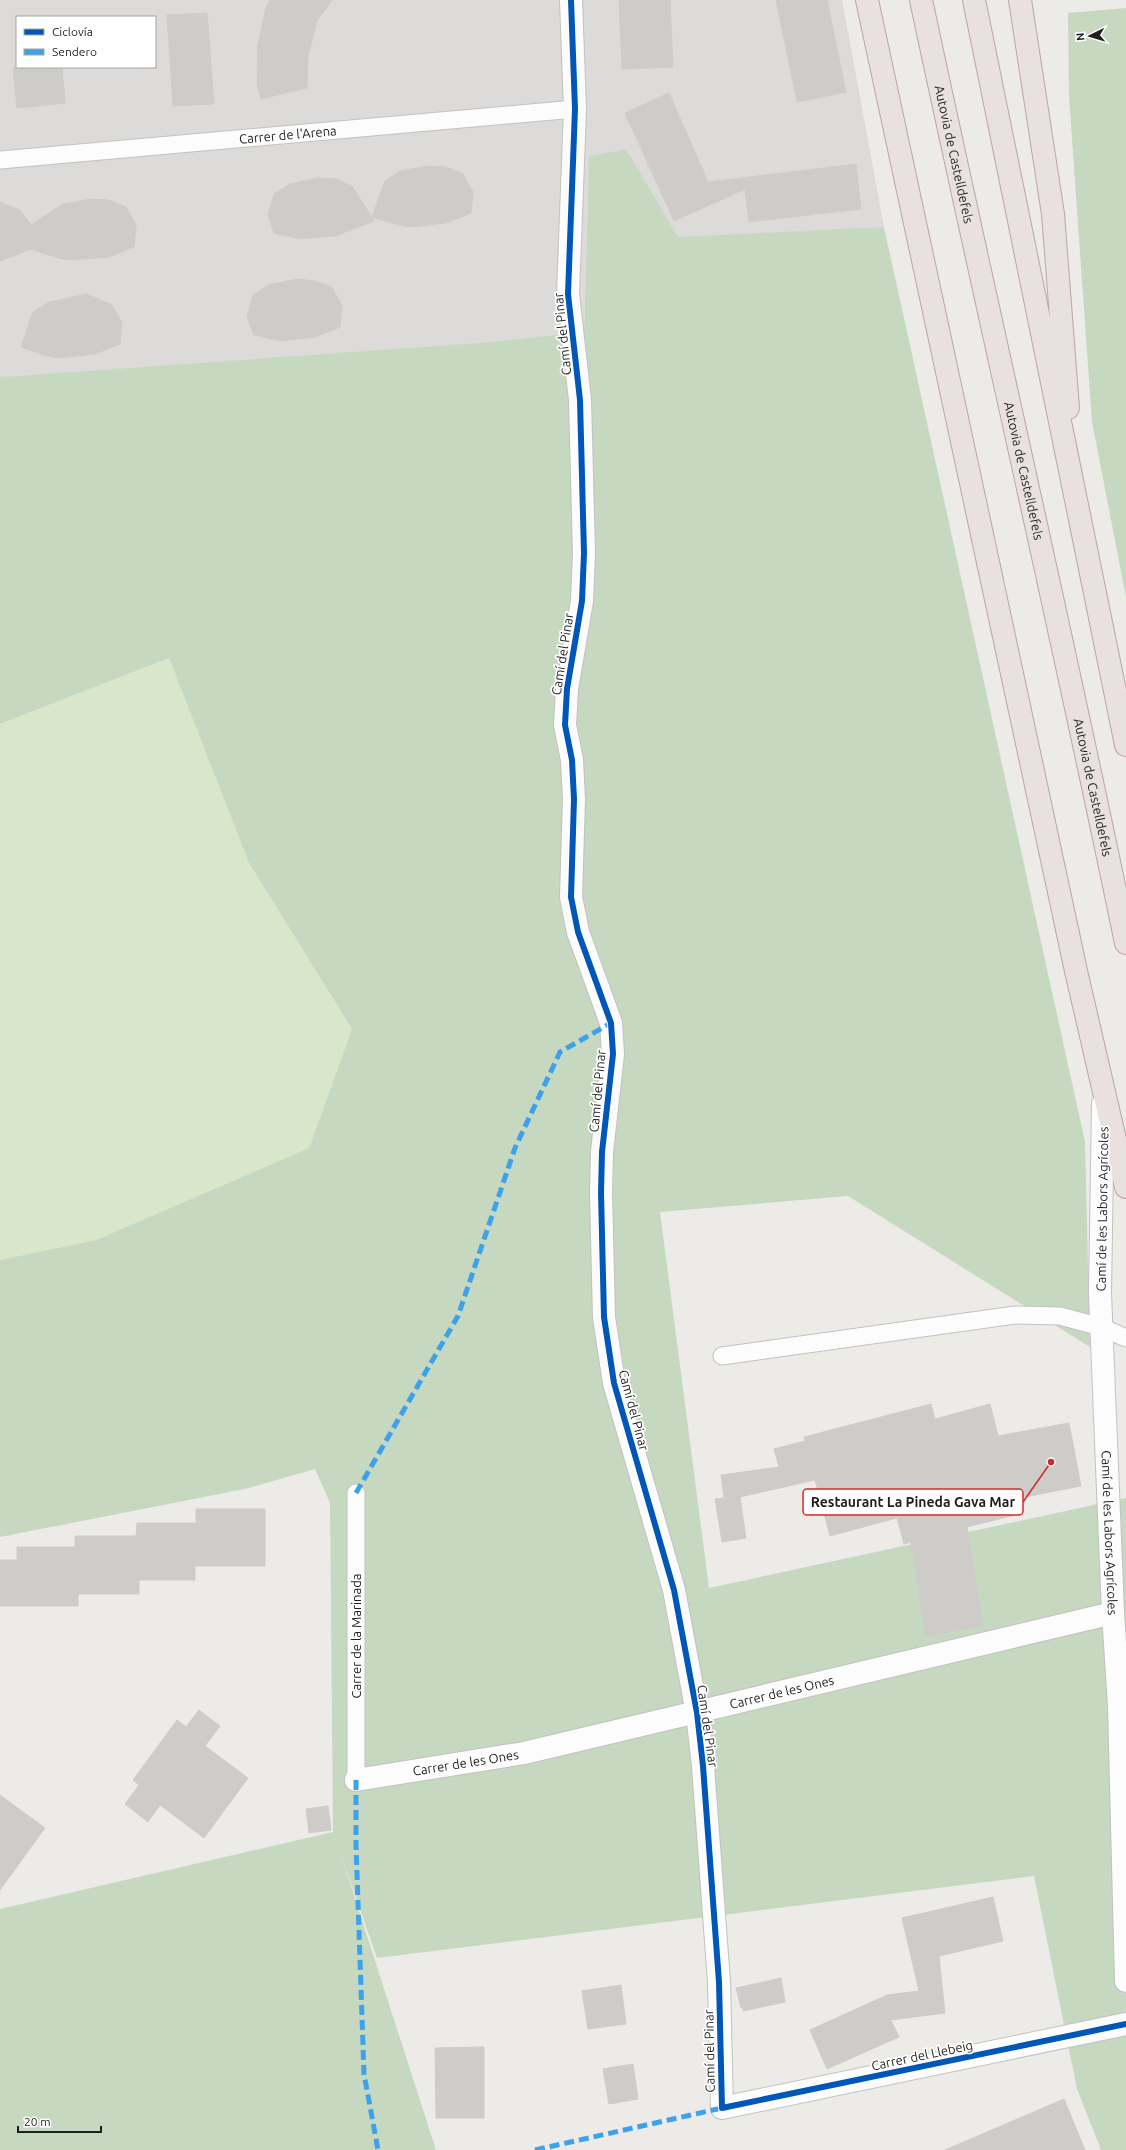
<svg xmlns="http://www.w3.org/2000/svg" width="1126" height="2150" viewBox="0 0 1126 2150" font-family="Ubuntu,sans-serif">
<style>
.residential{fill:#dcdbd9;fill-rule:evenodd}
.grass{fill:#d8e6ca}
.forest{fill:#c7d8c0}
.building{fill:#cdccc9;stroke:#cfcdc9}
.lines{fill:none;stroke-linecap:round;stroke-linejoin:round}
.lane-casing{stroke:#c2c2c0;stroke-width:19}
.street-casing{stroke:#c2c2c0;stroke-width:24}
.highway-casing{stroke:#bea3a9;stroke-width:24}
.lane{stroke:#fcfcfc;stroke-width:17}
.street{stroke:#fcfcfc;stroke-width:22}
.highway{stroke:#e9e0e0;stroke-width:22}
.quiet{stroke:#3da2ea;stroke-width:5;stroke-dasharray:10 5;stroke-linecap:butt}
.cycleway-casing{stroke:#fff;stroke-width:8}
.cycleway{stroke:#0057b8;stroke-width:6}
.labels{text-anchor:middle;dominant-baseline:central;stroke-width:3.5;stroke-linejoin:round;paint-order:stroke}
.street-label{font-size:13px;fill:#1f1f1f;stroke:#fff}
.leader{fill:none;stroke:#d62828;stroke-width:1.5}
.callout-dot{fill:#d62828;stroke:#fff;stroke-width:1.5}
.callout{fill:#fff;stroke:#d62828;stroke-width:1.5}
.callout-label{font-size:14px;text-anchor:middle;font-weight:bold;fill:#1f1f1f}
</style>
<rect width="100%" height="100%" fill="#ecebe8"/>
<path class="residential" d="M 0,0 L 842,0 L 884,227 L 683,246 L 625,149 L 589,156 L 584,332 L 490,342 L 0,377 ZM 17,17 L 155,17 L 155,67 L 17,67 Z"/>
<polygon class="grass" points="169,658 249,863 352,1029 309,1148 96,1240 0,1260 0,724"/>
<g class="forest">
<polygon points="1126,8 1126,597 1092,422 1069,97 1068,13"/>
<polygon points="626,149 678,237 884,227 1085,1142 1090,1347 848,1196 660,1212 709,1588 1126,1498 1126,2150 1101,2150 1077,2089 1034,1876 377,1958 341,1855 436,2150 0,2150 0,1909 333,1832 330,1503 315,1469 245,1489 0,1537 0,1260 96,1240 309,1148 352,1029 249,863 169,658 0,724 0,377 490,342 584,332 589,156"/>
</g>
<g class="building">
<polygon points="270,0 332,0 317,21 308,56 307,88 261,99 257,84 258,45 266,7"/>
<polygon points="619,0 670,0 673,67 622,69"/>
<polygon points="776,0 827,0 846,92 797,102"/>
<polygon points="207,13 214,104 173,106 167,15"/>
<polygon points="13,67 62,67 65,103 17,108"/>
<polygon points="669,93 708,182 856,164 861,209 749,222 745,189 674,221 625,113"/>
<polygon points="428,166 446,167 463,174 473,192 471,213 446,223 411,227 398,225 372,217 385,181 400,171"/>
<polygon points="317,178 336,179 352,186 374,221 335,236 300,239 274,233 268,216 274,194 290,184"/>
<polygon points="91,199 109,200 126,207 136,225 134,247 109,257 74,260 61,259 31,249 0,261 0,202 20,210 31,225 63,204"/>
<polygon points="297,279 315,281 332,287 342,306 340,327 315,337 280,341 254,335 247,317 253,295 269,285"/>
<polygon points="87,294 112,305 122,323 120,344 95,354 60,358 47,356 21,347 33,312 49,302"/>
<polygon points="931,1404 935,1419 990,1404 998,1436 1069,1423 1081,1486 1015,1499 1019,1514 967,1527 983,1626 926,1636 911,1542 904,1544 897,1518 830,1536 815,1480 740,1497 746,1538 722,1542 715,1499 724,1498 721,1475 779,1467 774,1449 805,1441 804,1437"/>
<polygon points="196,1509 265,1509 265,1566 195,1566 195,1580 139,1580 139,1594 78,1594 78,1606 0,1606 0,1560 17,1560 17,1547 75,1547 75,1536 136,1536 137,1523 196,1523"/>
<polygon points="199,1710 220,1726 205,1746 248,1778 204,1838 160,1805 148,1822 125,1804 139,1785 133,1780 177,1720 186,1727"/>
<polygon points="0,1795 45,1828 0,1890"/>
<polygon points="328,1806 331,1830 309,1833 306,1809"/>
<polygon points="993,1897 1003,1941 939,1956 945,2013 891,2020 899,2037 827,2069 810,2030 887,1995 919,1991 902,1918"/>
<polygon points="781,1978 785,2002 743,2011 743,2007 741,2008 736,1988"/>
<polygon points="621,1985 626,2024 588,2029 582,1991"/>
<polygon points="484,2047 484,2118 436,2118 435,2048"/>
<polygon points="633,2064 638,2099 609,2104 603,2069"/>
<polygon points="1064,2099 1085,2150 945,2150"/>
</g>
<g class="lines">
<g class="lane-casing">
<g id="lane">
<path id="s1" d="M 0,160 L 575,109"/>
<polyline points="722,1356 1015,1315 1060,1316 1101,1327 1126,1338"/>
<polyline points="356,1780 356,1493"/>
</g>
</g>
<g class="street-casing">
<g id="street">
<polyline points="571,0 575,109 568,294 580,400 584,553 582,601 567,689 565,725 572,760 574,799 571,897 578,932 611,1023 613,1054 602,1152 601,1193 604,1317 614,1383 674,1590 697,1713 703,1766 719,1982 722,2108 1126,2024"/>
<path id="s2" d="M 1103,1104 L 1100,1293 L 1113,1613 L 1119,1705 L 1126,1981"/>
<path id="s3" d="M 356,1780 L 524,1753 L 1113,1613"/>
</g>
</g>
<g class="highway-casing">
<g id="highway">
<polyline points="867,0 1076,971 1126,1187"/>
<path id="s4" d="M 921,0 C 988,314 1061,628 1126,943"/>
<polyline points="974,0 1126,745"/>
<polyline points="1020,0 1053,214 1068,408"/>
</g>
</g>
<use href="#lane" class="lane"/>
<use href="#street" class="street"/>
<use href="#highway" class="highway"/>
<g class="quiet">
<polyline points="356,1493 458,1316 515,1148 560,1052 611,1023"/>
<polyline points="356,1780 356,1845 364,2074 378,2150"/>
<polyline points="535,2150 722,2108"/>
</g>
<g class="cycleway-casing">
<polyline id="cycleway" points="571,0 575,109 568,294 580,400 584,553 582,601 567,689 565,725 572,760 574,799 571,897 578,932 611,1023 613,1054 602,1152 601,1193 604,1317 614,1383 674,1590 697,1713 703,1766 719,1982 722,2108 1126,2024"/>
</g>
<use href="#cycleway" class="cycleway"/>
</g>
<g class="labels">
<g class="street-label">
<text stroke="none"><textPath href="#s1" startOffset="289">Carrer de l'Arena</textPath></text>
<text stroke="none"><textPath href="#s4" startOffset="158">Autovia de Castelldefels</textPath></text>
<text transform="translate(562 334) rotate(-96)">Camí del Pinar</text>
<text stroke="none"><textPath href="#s4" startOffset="482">Autovia de Castelldefels</textPath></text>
<text transform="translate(562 654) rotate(-81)">Camí del Pinar</text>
<text stroke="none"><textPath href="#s4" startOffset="806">Autovia de Castelldefels</textPath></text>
<text transform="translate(597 1091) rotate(-85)">Camí del Pinar</text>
<text transform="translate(1102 1209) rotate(-89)">Camí de les Labors Agrícoles</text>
<text transform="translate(634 1410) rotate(75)">Camí del Pinar</text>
<text stroke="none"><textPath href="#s2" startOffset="429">Camí de les Labors Agrícoles</textPath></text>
<text transform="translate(356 1636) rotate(-90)">Carrer de la Marinada</text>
<text stroke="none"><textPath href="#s3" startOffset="435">Carrer de les Ones</textPath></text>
<text transform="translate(708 1726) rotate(82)">Camí del Pinar</text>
<text stroke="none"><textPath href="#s3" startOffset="111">Carrer de les Ones</textPath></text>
<text transform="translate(709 2051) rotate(-91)">Camí del Pinar</text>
<text transform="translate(922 2055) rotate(-12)">Carrer del Llebeig</text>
</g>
</g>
<path class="leader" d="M1051 1462L1023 1502"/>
<circle class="callout-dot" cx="1051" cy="1462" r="4"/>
<rect class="callout" x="803" y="1489" width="220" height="26" rx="4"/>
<g class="callout-label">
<text x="913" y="1507">Restaurant La Pineda Gava Mar</text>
</g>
<rect x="16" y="16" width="140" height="52" fill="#ffffff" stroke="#a5a5a5"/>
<rect x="24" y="29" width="20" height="6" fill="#0057b8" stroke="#a5a5a5"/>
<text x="52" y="36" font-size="12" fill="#1f1f1f">Ciclovía</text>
<rect x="24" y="49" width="20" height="6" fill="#3da2ea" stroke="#a5a5a5"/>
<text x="52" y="56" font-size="12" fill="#1f1f1f">Sendero</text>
<g transform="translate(1090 36) rotate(265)" stroke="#ffffff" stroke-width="3" paint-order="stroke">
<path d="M0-3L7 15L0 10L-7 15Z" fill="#1f1f1f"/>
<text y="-6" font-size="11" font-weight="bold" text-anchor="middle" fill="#1f1f1f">N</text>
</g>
<path d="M18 2126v6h83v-6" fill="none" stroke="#1f1f1f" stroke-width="2"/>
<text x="24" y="2126" font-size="12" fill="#1f1f1f" stroke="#ffffff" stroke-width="3" paint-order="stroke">20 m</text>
</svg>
